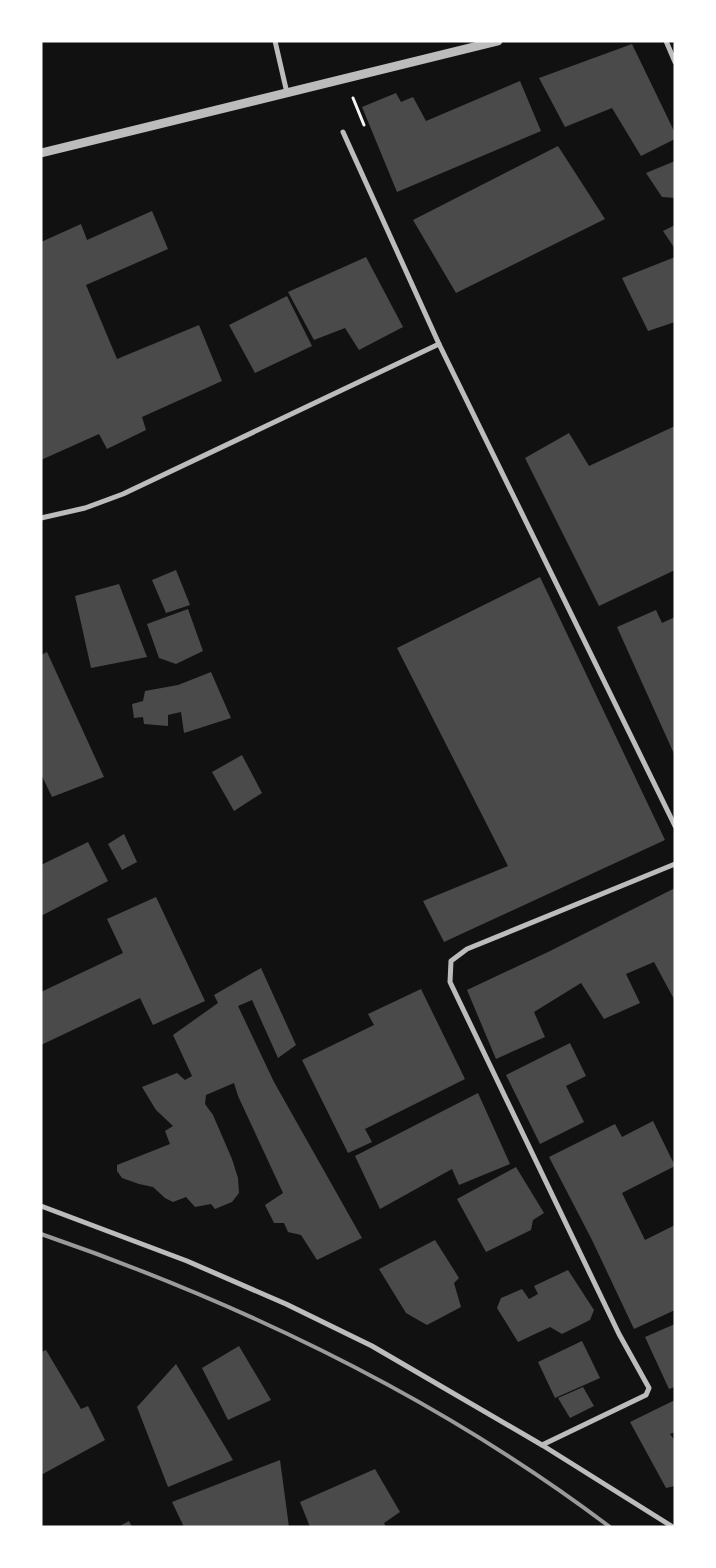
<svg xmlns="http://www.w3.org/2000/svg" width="716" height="1568" viewBox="0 0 716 1568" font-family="Merriweather,serif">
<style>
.building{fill:#4a4a4a}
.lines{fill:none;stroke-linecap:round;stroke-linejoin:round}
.path{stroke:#f5f5f5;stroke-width:3}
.minor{stroke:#bcbcbc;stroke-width:5}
.tertiary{stroke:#bcbcbc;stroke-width:9}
.rail{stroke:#9a9a9a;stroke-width:4}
</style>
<rect width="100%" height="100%" fill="#111"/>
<g class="building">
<polygon points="632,44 675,133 675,139 641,156 612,108 565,127 539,78"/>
<polygon points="520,81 541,131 397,192 362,107 396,93 401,102 413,97 426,121"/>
<polygon points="558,146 605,219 456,293 413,220"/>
<polygon points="675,161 675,198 662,197 646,173"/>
<polygon points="152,211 168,249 86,285 117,359 199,325 222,381 142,417 146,430 107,449 99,434 41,460 41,242 81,224 87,240"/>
<polygon points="675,225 675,249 663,231"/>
<polygon points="366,257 403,327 359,350 345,328 314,340 288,292"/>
<polygon points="675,257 675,322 648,331 622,278"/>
<polygon points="287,296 312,346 255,373 229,325"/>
<polygon points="675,426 675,570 599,606 525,458 569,433 589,466"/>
<polygon points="176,570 190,605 166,613 152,580"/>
<polygon points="540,577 665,840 444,942 423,901 508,866 397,648"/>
<polygon points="119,584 147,657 91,668 75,596"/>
<polygon points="188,609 203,651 176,664 159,658 147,624"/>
<polygon points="656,610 662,623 675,617 675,756 617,627"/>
<polygon points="47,652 104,777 52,797 41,774 41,655"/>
<polygon points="211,672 231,718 184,733 181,712 168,715 168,726 144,724 143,717 134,718 132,704 143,701 145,691 178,685"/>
<polygon points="242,755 262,793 234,811 212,772"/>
<polygon points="124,834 137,862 122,870 108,844"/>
<polygon points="88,842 108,881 41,916 41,865"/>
<polygon points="675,888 675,1001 654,962 626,974 640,1003 604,1019 581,983 534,1012 545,1037 496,1059 467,990 548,952"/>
<polygon points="156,897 205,1001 153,1025 140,998 41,1045 41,992 123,953 107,919"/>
<polygon points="261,968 296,1045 278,1058 252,1000 238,1006 274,1082 362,1238 317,1260 301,1235 288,1232 284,1223 274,1223 265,1205 283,1193 238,1096 234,1083 206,1095 205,1104 213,1115 232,1159 238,1178 239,1193 232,1202 215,1209 211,1204 195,1207 186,1197 173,1202 165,1198 153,1187 139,1184 122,1178 117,1171 117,1165 170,1144 165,1131 173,1126 156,1110 142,1087 177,1073 185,1080 192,1076 173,1035 218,1003 214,995"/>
<polygon points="421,989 465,1079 365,1129 372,1142 348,1153 302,1060 374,1025 368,1014"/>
<polygon points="570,1043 586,1076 566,1086 584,1122 540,1144 506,1075"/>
<polygon points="478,1093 510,1164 459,1185 452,1169 380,1209 355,1156"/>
<polygon points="653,1121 675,1166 622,1193 645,1240 675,1225 675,1310 634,1329 592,1240 549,1157 615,1124 622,1137"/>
<polygon points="516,1167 544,1213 533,1220 531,1230 486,1252 457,1199"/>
<polygon points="435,1240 459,1278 454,1283 461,1307 427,1325 406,1313 379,1269"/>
<polygon points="568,1270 594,1310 590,1320 562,1334 550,1327 518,1342 497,1308 501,1298 522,1289 529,1299 538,1294 534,1286"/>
<polygon points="675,1324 675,1387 669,1389 645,1337"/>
<polygon points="582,1341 600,1378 555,1398 538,1362"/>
<polygon points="239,1346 271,1400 228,1420 202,1368"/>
<polygon points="46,1350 81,1409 88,1406 105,1440 41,1475 41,1352"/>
<polygon points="176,1364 233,1460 168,1487 137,1407"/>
<polygon points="583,1387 594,1406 570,1418 558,1398"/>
<polygon points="675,1400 675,1432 670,1434 675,1441 675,1486 666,1488 630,1422"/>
<polygon points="280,1460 289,1527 184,1527 172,1502"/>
<polygon points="375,1469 400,1512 384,1523 386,1527 310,1527 300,1502"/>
<polygon points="129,1521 132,1527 118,1527"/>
</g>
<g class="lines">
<polyline class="path" points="353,98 364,125"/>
<g class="minor">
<polyline points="275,41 287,93"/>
<polyline points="666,41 675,62"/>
<polyline points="343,132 439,344 675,826"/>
<polyline points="41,518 85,508 123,494 439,344"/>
<polyline points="41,1206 187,1261 286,1304 372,1346 542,1445 673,1527"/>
<polyline points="542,1445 646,1395 649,1388 619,1334 450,982 451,961 467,949 675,864"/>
</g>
<polyline class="tertiary" points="41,153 498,41"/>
<path class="rail" d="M 41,1234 C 244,1304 438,1397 610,1527"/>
</g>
<rect width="716" height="1568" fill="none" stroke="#ffffff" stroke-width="85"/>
</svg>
